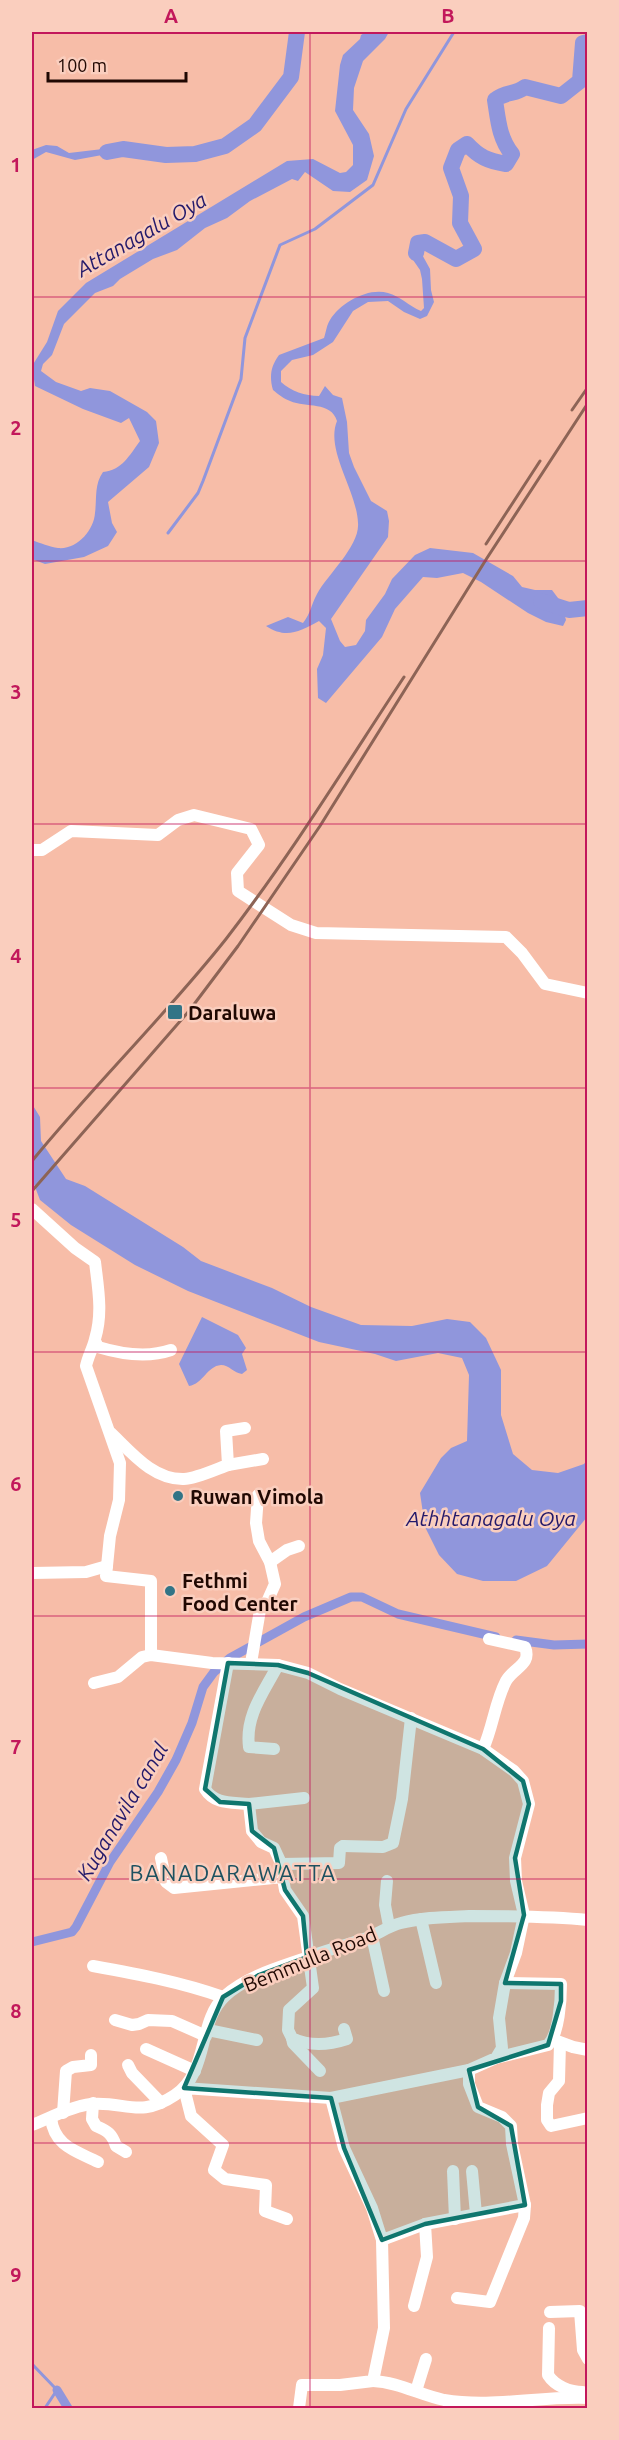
<svg xmlns="http://www.w3.org/2000/svg" width="619" height="2440" viewBox="0 0 619 2440" font-family="Ubuntu,sans-serif">
<style>
.water{fill:#9096dc}
.lines{fill:none;stroke-linecap:round;stroke-linejoin:round}
.stream{stroke:#9096dc;stroke-width:3}
.canal{stroke:#9096dc;stroke-width:9}
.river{stroke:#9096dc;stroke-width:16}
.minor{stroke:#fff;stroke-width:12}
.rail{stroke:#8d6456;stroke-width:3}
.marked{fill:#0f766e;fill-opacity:0.2;stroke:#0f766e;stroke-width:4.5;stroke-linejoin:round}
.grid{fill:none;stroke:#c2185b;stroke-width:1.5;stroke-opacity:0.55}
.poi-dot{fill:#327486;stroke:#facebe;stroke-width:2}
.labels{text-anchor:middle;dominant-baseline:central;stroke-width:5;stroke-linejoin:round;paint-order:stroke}
.poi-label{font-size:20px;font-weight:bold;fill:#200802;stroke:#facebe;text-anchor:start}
.street-label{font-size:20px;fill:#200802;stroke:#facebe}
.water-label{font-size:21px;font-style:italic;fill:#23196a;stroke:#facebe}
.quarter-label{font-size:22px;letter-spacing:1.5px;fill:#1d5160;stroke:#facebe}
.neatline{fill:none;stroke:#c2185b;stroke-width:2}
.grid-label{font-size:20px;text-anchor:middle;font-weight:bold;fill:#c2185b}
</style>
<rect width="100%" height="100%" fill="#f7bda8"/>
<g class="water">
<path d="M 366,32 L 389,32 L 385,39 L 363,61 L 354,88 L 353,110 L 369,134 L 374,156 L 367,180 L 350,192 L 333,191 L 305,172 L 298,181 L 292,179 L 250,201 L 227,218 L 205,228 L 177,250 L 153,259 L 120,279 L 113,286 L 95,293 L 64,324 L 52,355 L 43,364 L 41,371 L 56,382 L 81,391 L 90,388 L 110,391 L 147,412 L 156,421 L 159,443 L 149,467 L 108,502 L 112,523 L 117,532 L 108,546 L 84,557 L 45,564 L 32,559 L 32,540 C 40,543 50,547 58,548 C 77,550 94,530 95,513 C 97,498 94,485 103,472 C 122,470 129,456 140,441 L 129,418 L 121,423 L 83,409 L 35,386 L 32,366 L 47,342 L 58,311 L 86,283 L 287,161 L 313,159 L 340,173 L 346,172 L 353,165 L 353,145 L 335,111 L 340,65 L 343,55 L 360,39 L 361,35 Z"/>
<polygon points="46,145 57,146 69,153 128,146 128,154 113,153 75,160 46,152 32,160 32,150"/>
<path d="M 421,238 L 426,241 L 427,245 L 422,244 L 419,249 L 430,269 L 431,290 L 434,302 L 427,316 L 420,319 L 404,312 L 388,301 L 368,302 L 353,311 L 333,342 L 313,355 L 292,360 L 281,371 L 281,382 C 291,391 305,396 319,396 L 325,386 L 333,395 L 342,398 L 347,422 L 349,453 L 354,467 L 371,501 L 387,511 L 389,521 L 388,537 L 331,619 L 340,641 L 345,647 L 356,645 L 365,631 L 366,620 L 385,594 L 392,579 L 415,555 L 430,548 L 473,553 L 513,576 L 522,587 L 535,590 L 552,590 L 561,602 L 566,620 L 563,626 L 546,622 L 528,613 L 481,582 L 463,573 L 437,578 L 423,577 L 395,609 L 382,637 L 326,703 L 318,698 L 317,669 L 323,655 L 326,628 L 319,621 C 299,632 286,639 266,626 L 288,617 L 303,623 C 311,613 311,605 317,594 C 328,574 360,546 358,523 C 357,491 325,450 337,421 C 331,401 306,408 290,401 C 284,399 278,394 273,390 C 269,376 271,366 279,355 L 324,338 C 326,332 327,324 330,320 C 340,303 368,287 388,293 C 400,296 409,306 421,311 L 424,308 L 422,279 L 420,270 L 411,257 L 411,242 Z"/>
<polygon points="32,1104 40,1117 41,1141 66,1179 85,1186 183,1247 201,1261 272,1288 311,1307 361,1325 412,1326 447,1319 470,1322 486,1338 501,1370 501,1415 513,1454 532,1470 558,1473 584,1464 587,1460 587,1517 547,1566 516,1581 483,1581 457,1574 439,1555 425,1527 420,1493 441,1458 451,1448 467,1441 469,1375 462,1358 438,1353 396,1361 375,1354 319,1342 188,1291 135,1265 71,1225 40,1200 32,1179"/>
<path d="M 202,1317 L 238,1335 L 246,1348 L 242,1354 L 247,1370 L 242,1374 C 234,1373 229,1365 221,1365 C 207,1366 203,1384 189,1386 L 179,1364 Z"/>
</g>
<g class="lines">
<g class="stream">
<polyline points="168,533 198,493 203,481 241,379 245,338 280,245 315,229 373,185 406,109 454,32"/>
<polyline points="32,2364 57,2390 45,2408"/>
</g>
<g class="canal">
<polyline points="516,1640 554,1645 588,1644"/>
<polyline points="32,1942 72,1932 76,1927 110,1862 158,1792 176,1760 192,1723 203,1687 214,1672 230,1658 304,1617 351,1597 362,1597 398,1614 496,1637"/>
<polyline points="57,2390 68,2408"/>
</g>
<g class="river">
<polyline points="107,152 123,149 166,155 195,154 225,146 255,125 291,77 297,32"/>
<path d="M 416,253 L 418,243 L 425,242 L 456,259 L 474,249 L 460,223 L 461,196 L 451,168 L 458,150 L 467,144 C 479,157 488,161 506,164 L 512,154 C 499,138 498,119 495,100 C 506,91 515,95 525,87 L 561,96 L 580,81 L 583,43 L 588,42"/>
<polyline points="541,601 569,610 588,608"/>
</g>
<g class="minor">
<polyline points="32,850 42,850 71,831 158,835 178,820 194,815 251,829 259,845 237,873 238,891 291,925 316,933 506,937 522,953 545,984 588,993"/>
<path d="M 32,1209 L 75,1248 L 95,1262 C 98,1288 103,1313 95,1339 C 93,1348 88,1356 86,1366 L 120,1463 L 119,1500 L 110,1536 L 106,1576 L 151,1581 L 151,1655"/>
<path d="M 95,1341 L 98,1347 C 121,1354 148,1358 171,1350"/>
<path d="M 111,1433 C 131,1452 153,1480 184,1479 C 195,1479 217,1469 228,1465 L 226,1431 L 245,1428"/>
<polyline points="228,1465 263,1459"/>
<polyline points="270,1562 287,1550 299,1546"/>
<polyline points="32,1573 86,1572 107,1566"/>
<path d="M 228,1663 L 205,1789 C 215,1805 232,1802 249,1804 L 252,1831 L 261,1842 L 274,1848 L 280,1861 L 285,1890 L 303,1916 L 313,1988 L 289,2010 L 288,2030 L 292,2038 C 310,2047 329,2045 347,2039 L 344,2029"/>
<polyline points="251,1663 260,1610 267,1602 275,1584 270,1562 259,1541 256,1523 258,1495"/>
<polyline points="94,1683 118,1677 142,1657 151,1655 212,1663 278,1665 308,1673 340,1689 483,1749 514,1771 523,1781 529,1804 515,1858 516,1881 524,1915 516,1953 505,1983 499,2018 502,2048 496,2058 469,2070"/>
<path d="M 274,1749 L 249,1747 C 245,1715 264,1692 278,1665"/>
<path d="M 483,1749 C 493,1727 495,1702 506,1681 C 514,1667 532,1665 525,1647 L 489,1639"/>
<polyline points="249,1804 304,1798"/>
<polyline points="343,1846 383,1847 393,1843 402,1799 411,1718"/>
<polyline points="161,1858 166,1882 174,1888 283,1877"/>
<polyline points="281,1864 339,1863 340,1848 343,1846"/>
<polyline points="387,1881 385,1905 389,1926"/>
<polyline points="421,1919 436,1983"/>
<polyline points="372,1936 384,1991"/>
<path d="M 93,1966 C 137,1974 181,1982 223,1997"/>
<polyline points="115,2020 132,2025 139,2024 148,2020 172,2021 206,2036"/>
<polyline points="208,2030 257,2040"/>
<polyline points="292,2038 293,2043 320,2071"/>
<polyline points="554,2040 573,2047 588,2050"/>
<polyline points="560,2043 559,2081 549,2093 547,2105 547,2120 551,2126 588,2118"/>
<polyline points="146,2049 195,2071"/>
<path d="M 496,2058 L 548,2045 C 559,2034 561,2000 561,1984 L 505,1983"/>
<polyline points="128,2065 132,2073 161,2103"/>
<path d="M 93,2103 L 92,2119 L 96,2126 C 108,2131 112,2134 116,2146 L 126,2152"/>
<polyline points="63,2113 66,2071 73,2067 91,2065 91,2055"/>
<path d="M 51,2118 C 54,2146 76,2151 98,2162"/>
<path d="M 32,2125 C 50,2118 72,2106 91,2104 C 126,2101 139,2119 175,2095 C 210,2071 197,2022 225,1996 C 246,1977 277,1968 303,1959 C 323,1951 344,1946 364,1939 C 377,1935 388,1926 401,1923 C 423,1917 447,1917 469,1916 C 509,1916 548,1916 588,1920"/>
<polyline points="453,2171 455,2219"/>
<polyline points="472,2171 476,2214"/>
<polyline points="287,2219 265,2211 266,2185 225,2179 214,2170 223,2145 191,2116 184,2088 331,2098 344,2148 372,2208 382,2240 425,2224 525,2205 512,2144 511,2126 502,2117 478,2107 469,2084 469,2070 331,2098"/>
<polyline points="457,2298 490,2302 524,2218 525,2205"/>
<polyline points="414,2306 427,2257 425,2224"/>
<polyline points="550,2312 580,2311 583,2350 588,2359"/>
<path d="M 549,2328 L 548,2375 C 555,2386 570,2392 583,2392"/>
<path d="M 373,2381 C 398,2382 420,2395 444,2400 C 492,2408 539,2396 588,2398"/>
<polyline points="416,2391 426,2359"/>
<polyline points="299,2408 302,2385 340,2385 373,2381 384,2328 382,2240"/>
</g>
<g class="rail">
<polyline points="572,410 588,387"/>
<polyline points="486,544 540,461"/>
<path d="M 32,1161 C 94,1085 165,1016 226,939 C 291,855 346,765 404,677"/>
<polyline points="32,1191 189,1011 238,946 320,826 487,558 588,403"/>
</g>
</g>
<path class="marked" d="M 228,1663 L 278,1665 L 308,1673 L 483,1749 L 523,1781 L 529,1804 L 515,1858 L 524,1915 L 505,1983 L 561,1984 L 561,2001 L 548,2045 L 469,2070 L 478,2107 L 511,2126 L 525,2205 L 425,2224 L 382,2240 L 344,2148 L 331,2098 L 184,2088 L 223,1997 L 259,1975 L 307,1957 L 303,1916 L 285,1890 L 274,1848 L 252,1831 L 249,1804 L 220,1802 L 205,1789 Z"/>
<path class="grid" d="M 310,32 L 310,2408M 32,297 L 588,297M 32,561 L 588,561M 32,824 L 588,824M 32,1088 L 588,1088M 32,1352 L 588,1352M 32,1616 L 588,1616M 32,1879 L 588,1879M 32,2143 L 588,2143"/>
<g class="poi-dot">
<rect x="167" y="1004" width="16" height="16" rx="3"/>
<circle cx="178" cy="1496" r="6"/>
<circle cx="170" cy="1591" r="6"/>
</g>
<g class="labels">
<g class="poi-label">
<text x="188" y="1012">Daraluwa</text>
<text x="190" y="1496">Ruwan Vimola</text>
<text x="182" y="1580">Fethmi<tspan x="182" dy="23">Food Center</tspan></text>
</g>
<g class="street-label">
<text transform="translate(310 1959) rotate(-22)">Bemmulla Road</text>
</g>
<g class="water-label">
<text transform="translate(141 234) rotate(-30)">Attanagalu Oya</text>
<text x="491" y="1518">Athhtanagalu Oya</text>
<text transform="translate(122 1811) rotate(-59)">Kuganavila canal</text>
</g>
<g class="quarter-label">
<text x="233" y="1872">BANADARAWATTA</text>
</g>
</g>
<rect width="619" height="2440" fill="none" stroke="#facebe" stroke-width="66"/>
<path d="M48 72v9h138v-9" fill="none" stroke="#200802" stroke-width="3"/>
<text x="57" y="72" font-size="18" fill="#200802" stroke="#facebe" stroke-width="4.5" paint-order="stroke">100 m</text>
<rect x="33" y="33" width="553" height="2374" class="neatline"/>
<g class="grid-label">
<text x="171" y="23">A</text>
<text x="448" y="23">B</text>
<text x="16" y="172">1</text>
<text x="16" y="435">2</text>
<text x="16" y="699">3</text>
<text x="16" y="963">4</text>
<text x="16" y="1227">5</text>
<text x="16" y="1491">6</text>
<text x="16" y="1754">7</text>
<text x="16" y="2018">8</text>
<text x="16" y="2282">9</text>
</g>
</svg>
